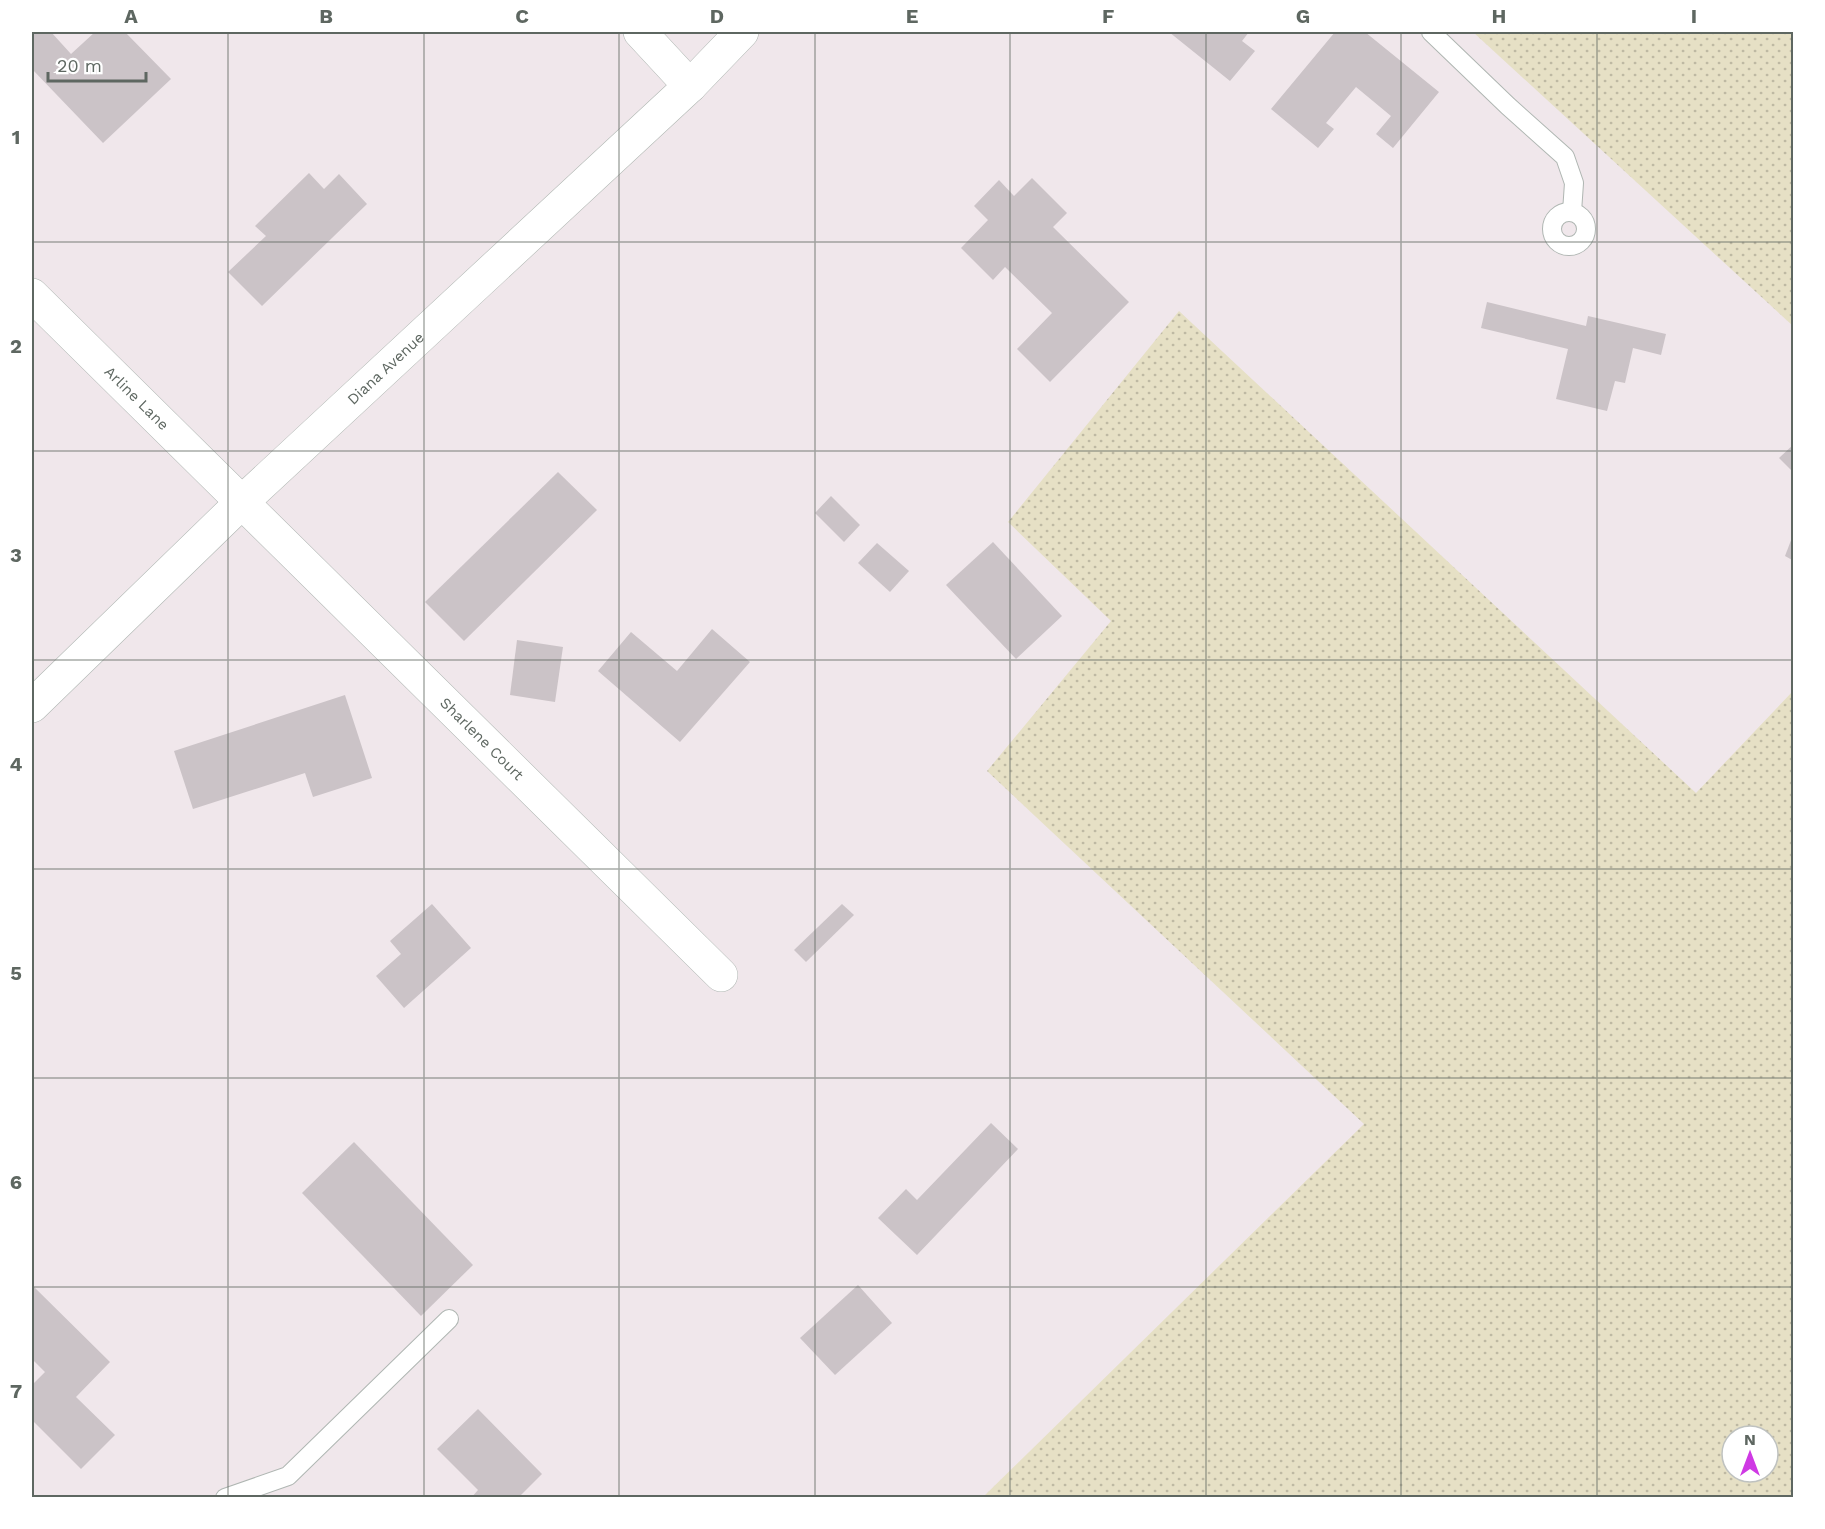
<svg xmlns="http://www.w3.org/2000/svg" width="1825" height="1529" viewBox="0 0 1825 1529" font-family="'Work Sans',sans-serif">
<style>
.grass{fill:url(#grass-dots);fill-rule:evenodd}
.building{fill:#cbc3c7}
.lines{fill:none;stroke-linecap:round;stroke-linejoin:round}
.service-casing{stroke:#afb6b2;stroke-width:20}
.minor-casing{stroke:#afb6b2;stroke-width:34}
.service{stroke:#fff;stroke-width:18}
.minor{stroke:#fff;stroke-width:33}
.grid{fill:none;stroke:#5e6761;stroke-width:1.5;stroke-opacity:0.55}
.labels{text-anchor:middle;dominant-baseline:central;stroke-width:4.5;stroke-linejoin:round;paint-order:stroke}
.street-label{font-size:15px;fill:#5e6761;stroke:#fff}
.neatline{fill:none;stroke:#5e6761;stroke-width:2}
.grid-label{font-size:20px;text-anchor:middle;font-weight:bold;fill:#5e6761}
</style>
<defs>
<pattern id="grass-dots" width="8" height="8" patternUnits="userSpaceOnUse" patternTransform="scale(1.5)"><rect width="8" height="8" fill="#e6e0c5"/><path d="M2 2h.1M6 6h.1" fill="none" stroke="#beb9a3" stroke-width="1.8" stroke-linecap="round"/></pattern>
</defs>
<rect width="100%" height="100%" fill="#f0e7eb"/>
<g class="grass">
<polygon points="1473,32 1793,32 1793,326"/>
<path d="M 1179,311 L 1696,793 L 1793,691 L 1793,1497 L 983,1497 L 1364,1124 L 987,771 L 1111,621 L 1008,522 ZM 1732,1436 L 1768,1436 L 1768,1472 L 1732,1472 Z"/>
</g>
<g class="building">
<polygon points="36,32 51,32 71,54 95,32 125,32 171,79 103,143 32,69 32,36"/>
<polygon points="1169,32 1249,32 1242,41 1255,51 1230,81"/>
<polygon points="1335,32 1365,32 1439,92 1393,148 1376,134 1391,116 1356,87 1326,123 1334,129 1318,148 1271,109"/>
<polygon points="309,173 324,189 339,174 367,204 262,306 228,272 266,236 255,226"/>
<polygon points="1032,178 1067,213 1053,227 1129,302 1050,382 1017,349 1052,313 1005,267 993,280 961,248 988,220 974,206 999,180 1014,196"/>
<polygon points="1487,302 1586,326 1588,316 1666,334 1661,355 1633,348 1625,383 1615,381 1607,411 1556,399 1568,349 1481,328"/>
<polygon points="1794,444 1794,473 1779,458"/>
<polygon points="558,472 597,510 464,641 425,602"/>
<polygon points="831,496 860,525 844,542 815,513"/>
<polygon points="1793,535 1794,535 1794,561 1785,556"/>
<polygon points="993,542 1062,616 1016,659 946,585"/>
<polygon points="877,543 909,571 890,592 858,563"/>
<polygon points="712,629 750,662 680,742 598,671 631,632 677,671"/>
<polygon points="517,640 563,647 555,702 510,695"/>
<polygon points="345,695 372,778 313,797 305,773 193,809 174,751"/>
<polygon points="432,904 471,948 404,1008 376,976 401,954 390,941"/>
<polygon points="842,904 854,915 806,962 794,950"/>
<polygon points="991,1123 1018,1149 917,1255 878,1218 906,1189 917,1200"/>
<polygon points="354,1142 473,1265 421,1316 302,1193"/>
<polygon points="32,1285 110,1362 76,1397 115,1435 81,1469 32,1420 32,1385 45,1372 32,1359"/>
<polygon points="858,1285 892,1323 835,1375 800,1338"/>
<polygon points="478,1409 542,1474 518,1498 471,1498 478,1490 437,1449"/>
</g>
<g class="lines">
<g class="service-casing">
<g id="service">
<polyline points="1431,32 1508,106 1565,157 1574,183 1572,212"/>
<circle cx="1569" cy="229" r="17"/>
<polyline points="225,1498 288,1476 449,1319"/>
</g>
</g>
<g class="minor-casing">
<g id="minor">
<polyline points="640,32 690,86"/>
<path id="s1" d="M 32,295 L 721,975"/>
<path id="s2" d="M 32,706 L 242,502 L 690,86 L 742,32"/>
</g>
</g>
<use href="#service" class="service"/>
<use href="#minor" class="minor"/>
</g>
<path class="grid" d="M 228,32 L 228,1498M 424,32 L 424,1498M 619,32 L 619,1498M 815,32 L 815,1498M 1010,32 L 1010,1498M 1206,32 L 1206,1498M 1401,32 L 1401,1498M 1597,32 L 1597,1498M 32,242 L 1794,242M 32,451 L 1794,451M 32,660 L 1794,660M 32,869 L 1794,869M 32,1078 L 1794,1078M 32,1287 L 1794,1287"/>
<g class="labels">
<g class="street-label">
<text stroke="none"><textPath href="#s2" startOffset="489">Diana Avenue</textPath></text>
<text stroke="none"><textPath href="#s1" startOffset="147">Arline Lane</textPath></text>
<text stroke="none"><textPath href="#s1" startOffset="632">Sharlene Court</textPath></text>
</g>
</g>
<rect width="1825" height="1529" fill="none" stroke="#ffffff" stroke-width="66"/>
<g transform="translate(1750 1454)"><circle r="28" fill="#ffffff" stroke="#bfc2c0" stroke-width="1.5"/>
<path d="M0-4.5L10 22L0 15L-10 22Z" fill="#cf39e4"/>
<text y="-9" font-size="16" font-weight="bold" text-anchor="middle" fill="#5e6761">N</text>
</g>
<path d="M48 72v9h98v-9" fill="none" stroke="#5e6761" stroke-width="3"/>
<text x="57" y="72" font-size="18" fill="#5e6761" stroke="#ffffff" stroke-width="4.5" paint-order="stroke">20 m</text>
<rect x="33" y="33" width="1759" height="1463" class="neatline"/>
<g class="grid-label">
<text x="131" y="23">A</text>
<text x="326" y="23">B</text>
<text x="522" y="23">C</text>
<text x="717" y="23">D</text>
<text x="912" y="23">E</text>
<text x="1108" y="23">F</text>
<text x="1303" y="23">G</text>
<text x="1499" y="23">H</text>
<text x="1694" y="23">I</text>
<text x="16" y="144">1</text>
<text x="16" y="353">2</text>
<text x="16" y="562">3</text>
<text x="16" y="771">4</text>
<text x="16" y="980">5</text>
<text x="16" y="1189">6</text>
<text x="16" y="1398">7</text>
</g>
</svg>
